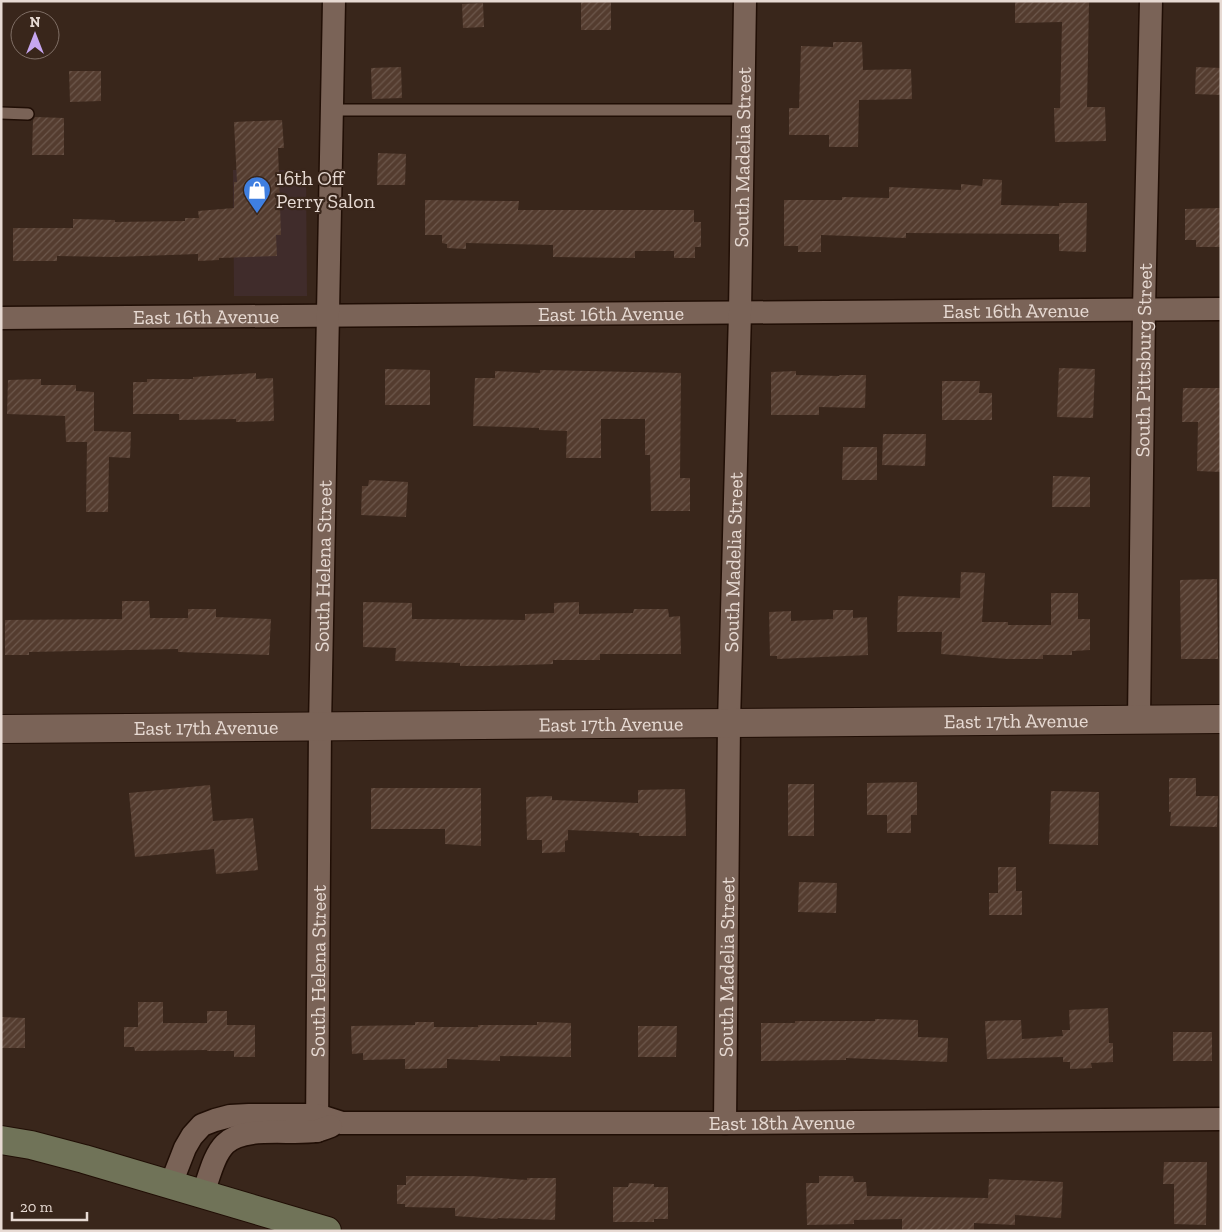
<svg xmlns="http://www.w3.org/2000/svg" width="1222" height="1232" viewBox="0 0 1222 1232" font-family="'Zilla Slab',serif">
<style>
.commercial{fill:#402c2b}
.building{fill:url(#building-hatch)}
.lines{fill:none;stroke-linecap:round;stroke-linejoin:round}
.service-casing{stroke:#200e05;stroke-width:14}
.minor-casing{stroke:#200e05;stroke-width:25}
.tertiary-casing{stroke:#200e05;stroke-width:30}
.secondary-casing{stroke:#200e05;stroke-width:30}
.service{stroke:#7a6357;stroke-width:11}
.minor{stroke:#7a6357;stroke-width:22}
.tertiary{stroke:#7a6357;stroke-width:28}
.secondary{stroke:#707358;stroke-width:28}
.labels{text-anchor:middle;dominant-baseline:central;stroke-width:4.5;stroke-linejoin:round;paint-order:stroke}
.street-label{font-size:20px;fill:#e7dad3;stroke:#39261b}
.poi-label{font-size:20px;fill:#e7dad3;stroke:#39261b;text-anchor:start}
</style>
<defs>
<pattern id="building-hatch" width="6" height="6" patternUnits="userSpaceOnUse" patternTransform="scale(1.25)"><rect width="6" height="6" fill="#543c2f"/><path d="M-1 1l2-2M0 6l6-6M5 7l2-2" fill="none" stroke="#6d584c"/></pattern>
</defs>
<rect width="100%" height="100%" fill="#39261b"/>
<polygon class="commercial" points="233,170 306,170 307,296 234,296"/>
<g class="building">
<rect x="581" y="1" width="30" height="29"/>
<polygon points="1015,1 1089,1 1087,107 1105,107 1106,141 1055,142 1054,108 1060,108 1062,22 1015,23"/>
<polygon points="483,3 484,27 463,28 462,4"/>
<polygon points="833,42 862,42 863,70 911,69 912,99 859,100 858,147 829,147 829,135 789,135 789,108 799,108 801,46 833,47"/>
<polygon points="401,67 402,98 372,99 371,68"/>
<polygon points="1196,67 1221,68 1221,95 1195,94"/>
<polygon points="69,71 101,71 101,101 70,102"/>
<polygon points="35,117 64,118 64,155 32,155 33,120"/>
<polygon points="282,120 284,148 278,148 281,235 276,235 277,256 219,258 219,260 198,261 198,254 114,257 57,256 57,261 13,261 13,228 73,228 73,219 115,220 115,222 185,221 185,218 199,218 198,211 234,208 234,182 237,182 234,122"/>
<polygon points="378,153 406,154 405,185 377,185"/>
<polygon points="983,179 1002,180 1001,205 1059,206 1059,203 1087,203 1086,252 1059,251 1059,234 906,233 906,238 821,235 821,252 798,252 798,246 784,246 784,200 842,200 842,197 889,198 889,187 961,190 961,184 982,186"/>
<polygon points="425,200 519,201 518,210 694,210 694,222 701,222 701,247 695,247 695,258 674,258 674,251 635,251 635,258 553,257 553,245 466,243 466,249 447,248 447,244 442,243 442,235 425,235"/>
<polygon points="1220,208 1220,247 1196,247 1196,240 1185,240 1185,209"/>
<polygon points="1059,368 1095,369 1093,418 1057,417"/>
<polygon points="385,369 430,370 430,405 385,405"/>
<polygon points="540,370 681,373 680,478 690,478 690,511 651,511 650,455 645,455 645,419 601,419 601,458 566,458 567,431 539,430 539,428 473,426 475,378 495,378 495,371 540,373"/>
<polygon points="796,371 796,375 839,376 840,375 866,375 865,408 819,407 819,415 771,415 771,372"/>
<polygon points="256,373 256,379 273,378 274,421 236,422 236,419 179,420 179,414 133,414 133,382 147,382 147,379 193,379 193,377"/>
<polygon points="41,379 41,385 76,385 76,391 94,392 94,431 131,432 130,458 109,457 108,512 86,512 87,442 66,442 65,416 7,414 8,380"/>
<polygon points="942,381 980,381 979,393 992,393 992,420 942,420"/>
<polygon points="1183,388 1221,388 1221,472 1197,471 1198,422 1182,422"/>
<polygon points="883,434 926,434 925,466 882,465"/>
<polygon points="843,447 877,447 877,480 842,480"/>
<polygon points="1053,476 1090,477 1090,507 1052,507"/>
<polygon points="369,480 408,482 406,517 361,515 362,486 368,486"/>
<polygon points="961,572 985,573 982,622 1008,622 1008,625 1051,625 1051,593 1078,593 1078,619 1090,619 1090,650 1072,651 1072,655 1043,655 1043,659 1008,659 941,654 942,632 897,632 898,596 960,598"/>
<polygon points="1217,579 1218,659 1181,659 1180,580"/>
<polygon points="122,601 149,601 150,618 188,618 188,609 216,609 216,617 271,619 269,655 178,652 178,649 29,652 29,655 5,655 5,620 122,619"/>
<polygon points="363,602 412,603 412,619 525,620 525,614 554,613 554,603 579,602 579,614 633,613 634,609 668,609 669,617 680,616 681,654 600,654 600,660 553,660 553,664 488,666 460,666 460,663 395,661 396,648 363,647"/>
<polygon points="833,610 853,610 853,618 867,617 868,655 777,659 777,656 770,656 769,612 791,611 791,621 833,619"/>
<polygon points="1169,778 1196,778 1196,796 1218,796 1217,827 1170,826 1171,812 1169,812"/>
<polygon points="917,782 917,815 911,815 911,833 887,833 887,815 867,815 867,783"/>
<rect x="788" y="784" width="26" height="52"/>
<polygon points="210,785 213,821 253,818 258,870 216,874 214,849 135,857 129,793"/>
<polygon points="371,788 481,788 481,846 445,844 445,829 371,829"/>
<polygon points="685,789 686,836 639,836 639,833 568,830 568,840 565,841 565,852 542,853 542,840 527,840 526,797 552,796 552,800 638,803 638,790"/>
<polygon points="1051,791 1099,792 1098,845 1049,844"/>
<polygon points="998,867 1016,867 1016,891 1022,891 1022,915 989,915 989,893 998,893"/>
<polygon points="799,882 837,883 836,913 798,912"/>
<polygon points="138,1002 163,1002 163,1023 207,1023 207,1011 227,1011 227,1025 255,1025 255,1057 234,1057 234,1051 207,1051 207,1050 139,1051 135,1051 134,1047 124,1047 124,1027 138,1027"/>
<polygon points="1108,1008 1109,1043 1113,1043 1113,1062 1091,1063 1092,1068 1070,1069 1070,1062 1063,1062 1063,1057 987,1059 985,1021 1021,1020 1022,1039 1063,1036 1062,1030 1070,1030 1069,1010"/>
<polygon points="1,1017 25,1018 25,1048 1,1048"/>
<polygon points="875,1019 918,1020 918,1037 948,1038 947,1062 846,1058 846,1060 761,1061 761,1023 795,1023 795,1021 875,1021"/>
<polygon points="415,1022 434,1022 434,1027 478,1027 478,1025 537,1025 537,1022 571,1023 571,1057 500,1056 500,1061 447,1059 447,1068 405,1069 405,1059 363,1060 363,1053 352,1054 351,1026 415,1025"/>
<polygon points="638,1026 677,1026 676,1057 638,1057"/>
<rect x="1173" y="1032" width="39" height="29"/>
<polygon points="1164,1162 1207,1162 1206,1225 1174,1224 1174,1184 1163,1184"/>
<polygon points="406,1176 471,1176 527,1180 527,1178 556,1178 555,1220 498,1218 497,1219 455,1216 455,1208 405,1207 405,1204 397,1204 397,1185 406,1185"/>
<polygon points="819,1176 853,1176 854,1182 866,1182 867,1196 988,1198 989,1179 1063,1182 1061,1218 1015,1215 1015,1225 974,1223 974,1231 902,1230 902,1219 854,1220 854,1224 807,1225 806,1183 819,1183"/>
<polygon points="629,1183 654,1184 654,1187 668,1187 668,1219 654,1219 654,1222 613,1222 613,1187 628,1187"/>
</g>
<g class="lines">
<g class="service-casing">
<g id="service">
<polyline points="331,110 743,110"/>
<polyline points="1,113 28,114"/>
</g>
</g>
<g class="minor-casing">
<g id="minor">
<path id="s1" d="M 1,318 L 1221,309"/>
<path id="s2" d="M 1139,720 L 1144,309 L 1151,1"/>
<path id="s3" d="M 725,1123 L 729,723 L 740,312 L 745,1"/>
<path id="s4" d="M 317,1131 L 320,727 L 334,1"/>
<path id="s5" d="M 171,1184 L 185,1148 L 192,1136 L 202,1125 L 215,1120 L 230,1116 L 249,1115 L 317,1115 L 342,1123 L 725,1123 L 1221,1119"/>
<path d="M 203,1193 C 209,1178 213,1156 225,1144 C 244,1125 291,1135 316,1131 C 321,1130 326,1128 331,1126"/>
</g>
</g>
<g class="tertiary-casing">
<g id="tertiary">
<path id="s6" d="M 1,729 L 1221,719"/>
</g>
</g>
<g class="secondary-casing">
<polyline id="secondary" points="1,1140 31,1145 84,1159 327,1231"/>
</g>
<use href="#service" class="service"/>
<use href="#minor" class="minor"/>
<use href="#tertiary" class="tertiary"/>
<use href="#secondary" class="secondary"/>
</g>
<defs>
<g id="shop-pin" transform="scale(1.4375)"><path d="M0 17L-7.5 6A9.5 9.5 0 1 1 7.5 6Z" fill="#3f7fe0" stroke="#39261b"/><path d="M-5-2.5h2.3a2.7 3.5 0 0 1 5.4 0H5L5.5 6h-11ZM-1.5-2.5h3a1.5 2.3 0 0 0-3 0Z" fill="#fff"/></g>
</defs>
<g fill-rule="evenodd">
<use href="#shop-pin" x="257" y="190"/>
</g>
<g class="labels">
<g class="street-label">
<text stroke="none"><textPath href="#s3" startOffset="966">South Madelia Street</textPath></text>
<text stroke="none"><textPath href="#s1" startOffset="1015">East 16th Avenue</textPath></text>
<text stroke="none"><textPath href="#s1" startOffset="610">East 16th Avenue</textPath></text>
<text stroke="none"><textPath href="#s1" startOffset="205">East 16th Avenue</textPath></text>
<text stroke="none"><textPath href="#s2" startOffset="360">South Pittsburg Street</textPath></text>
<text stroke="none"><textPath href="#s3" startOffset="561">South Madelia Street</textPath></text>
<text stroke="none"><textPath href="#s4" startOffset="565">South Helena Street</textPath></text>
<text stroke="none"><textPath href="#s6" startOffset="1015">East 17th Avenue</textPath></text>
<text stroke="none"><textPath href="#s6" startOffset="610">East 17th Avenue</textPath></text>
<text stroke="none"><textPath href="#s6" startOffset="205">East 17th Avenue</textPath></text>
<text stroke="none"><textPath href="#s3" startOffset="156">South Madelia Street</textPath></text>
<text stroke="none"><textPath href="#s4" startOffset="160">South Helena Street</textPath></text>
<text stroke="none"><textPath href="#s5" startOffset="650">East 18th Avenue</textPath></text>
</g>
<g class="poi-label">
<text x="276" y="178">16th Off<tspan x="276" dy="23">Perry Salon</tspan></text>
</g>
</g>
<rect width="1222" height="1232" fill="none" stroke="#e7dad3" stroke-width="5"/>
<g transform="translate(35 35)"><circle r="24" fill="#39261b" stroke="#7f6e65"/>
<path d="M0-4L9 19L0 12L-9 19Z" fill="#c6a6f0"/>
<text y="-8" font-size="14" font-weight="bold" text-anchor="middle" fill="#e7dad3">N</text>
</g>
<path d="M12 1212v8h75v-8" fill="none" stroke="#e7dad3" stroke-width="2.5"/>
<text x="20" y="1212" font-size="15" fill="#e7dad3" stroke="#39261b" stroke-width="4" paint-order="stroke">20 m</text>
</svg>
